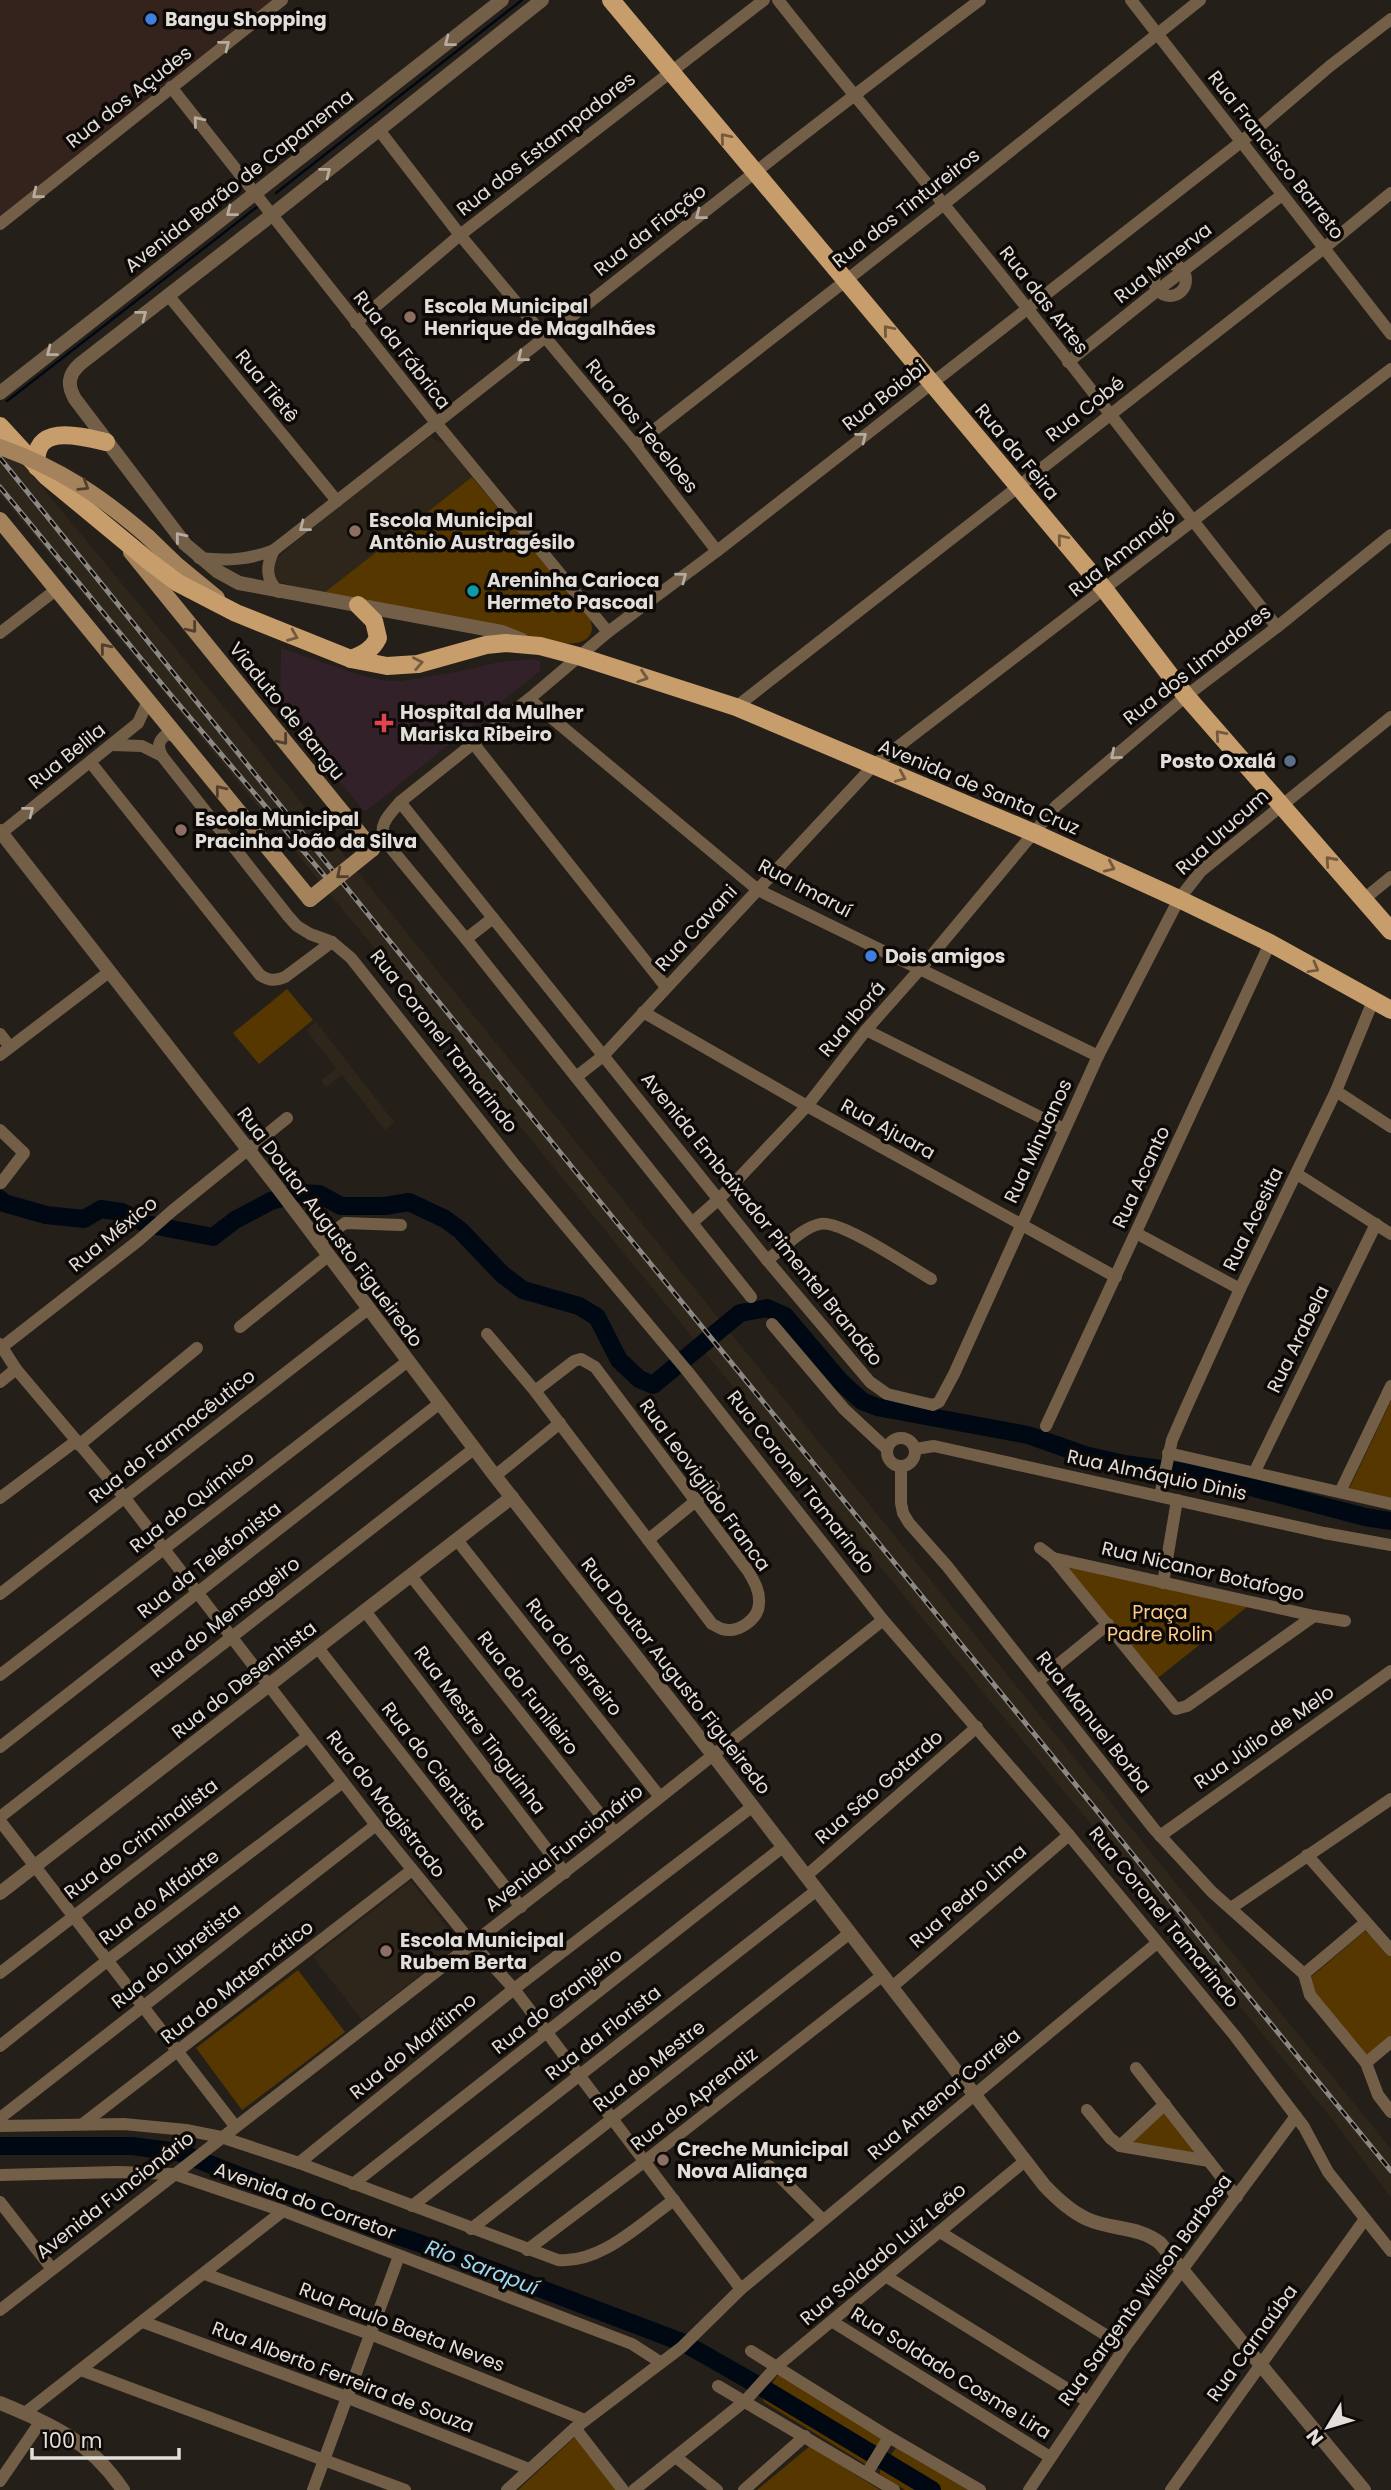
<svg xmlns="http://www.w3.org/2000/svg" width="1391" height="2490" viewBox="0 0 1391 2490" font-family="Poppins,sans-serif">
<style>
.commercial{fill:#34221d}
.built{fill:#2f261b}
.medical{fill:#33212a}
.green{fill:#573700}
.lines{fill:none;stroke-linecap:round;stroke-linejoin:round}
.stream{stroke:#000913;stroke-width:2.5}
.river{stroke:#000913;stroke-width:18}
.minor{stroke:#735f47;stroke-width:12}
.tertiary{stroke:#735f47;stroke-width:14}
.secondary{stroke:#a3825c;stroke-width:16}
.primary{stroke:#c89d6c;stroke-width:18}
.rail-casing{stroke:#8b8782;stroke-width:5}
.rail{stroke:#0c0907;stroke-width:2.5;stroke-dasharray:8;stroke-linecap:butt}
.secondary-bridge{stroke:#a3825c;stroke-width:16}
.oneway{stroke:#b6aca0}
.oneway2{stroke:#735a3f}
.oneway3{stroke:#503f2d}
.shop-dot{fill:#3f7fe0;stroke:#0c0907;stroke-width:2.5}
.education-dot{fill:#8d6e63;stroke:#0c0907;stroke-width:2.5}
.culture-dot{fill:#0f9aa8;stroke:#0c0907;stroke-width:2.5}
.health-dot{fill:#e0444e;stroke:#0c0907;stroke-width:2.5}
.service-dot{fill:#5c6f8a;stroke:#0c0907;stroke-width:2.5}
.labels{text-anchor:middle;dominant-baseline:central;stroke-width:7;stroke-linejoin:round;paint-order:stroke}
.poi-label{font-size:19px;font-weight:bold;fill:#e2dfdb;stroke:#0c0907;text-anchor:start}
.street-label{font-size:19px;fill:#e2dfdb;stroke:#0c0907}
.park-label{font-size:19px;fill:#feca88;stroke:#0c0907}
.water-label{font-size:21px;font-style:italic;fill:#9bd8f8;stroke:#0c0907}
</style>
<rect width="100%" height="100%" fill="#241f19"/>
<polygon class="commercial" points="0,0 276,0 0,216"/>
<g class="built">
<polygon points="0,436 233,718 1391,2149 1391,2198 1337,2125 339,905 0,494"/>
<polygon points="430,437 447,445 472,477 324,593 275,581 271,573 277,559 284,552 333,510"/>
<polygon points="316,1022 394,1122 385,1130 342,1075 326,1087 321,1081 336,1068 306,1030"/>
<polygon points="411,1881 460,1944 362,2020 313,1957"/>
</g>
<polygon class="medical" points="281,648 356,674 386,681 401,681 462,671 499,662 536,659 540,662 540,671 365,812 280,711"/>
<g class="green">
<path d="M 472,477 L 588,615 C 600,637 582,646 562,643 L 324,593 Z"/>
<polygon points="287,989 313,1020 259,1064 233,1033"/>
<polygon points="1391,1401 1391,1499 1346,1495"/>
<polygon points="1067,1560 1247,1607 1154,1681 1062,1569"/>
<polygon points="1365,1931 1391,1955 1391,2036 1363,2062 1305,1982"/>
<polygon points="298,1970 345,2032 242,2110 196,2048"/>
<polygon points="1162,2107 1199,2154 1129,2143"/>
<polygon points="781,2374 881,2438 882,2441 868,2463 865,2464 764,2402 763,2398 777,2376"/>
<polygon points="576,2436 618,2490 518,2490"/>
<polygon points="810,2446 880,2490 757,2490"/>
<polygon points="896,2448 968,2490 905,2490 880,2474 880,2470"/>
</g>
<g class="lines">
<g class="stream">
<polyline points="276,193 522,0"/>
<polyline points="7,401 257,207"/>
</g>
<g class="river">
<polyline points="0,1199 4,1203 46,1215 84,1219 101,1209 122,1212 146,1224 213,1237 235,1220 271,1201 299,1193 319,1194 341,1206 385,1206 409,1202 445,1219 460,1230 502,1274 523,1290 579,1306 597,1317 619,1360 639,1379 653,1385 740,1313 767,1308 785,1316 841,1382 862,1401 877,1407 1028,1435 1085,1455 1124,1464 1205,1475 1365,1517 1391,1521"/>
<polyline points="0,2146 132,2146 178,2152 375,2228 436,2249 684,2343 768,2391 932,2490"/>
</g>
<g class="minor">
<path d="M 778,0 C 848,89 921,175 992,264 C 1088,384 1181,507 1277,627"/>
<polyline points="1131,0 1391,334"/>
<polyline points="171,87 437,424 608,632"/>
<polyline points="379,130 460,235 635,445 717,551"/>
<polyline points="0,224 282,0"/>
<circle cx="1170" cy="280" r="16"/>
<polyline points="168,295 337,501"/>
<polyline points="356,323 460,235 764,0"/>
<polyline points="1068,362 1158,290 1282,195"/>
<polyline points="635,445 944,204 1200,0"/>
<path d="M 274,550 C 266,566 265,579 279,592"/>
<path d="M 199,558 C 226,561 249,560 274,550 C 510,367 741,179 980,0"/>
<polyline points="0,633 57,589"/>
<polyline points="529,699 758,890 1098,1056"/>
<polyline points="736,707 1324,248 1391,193"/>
<polyline points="473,743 666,987"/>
<polyline points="113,745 142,746 162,756 288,916 297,926 310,934 332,942 351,958 514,1164 688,1372 883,1620 1069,1835 1235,2036 1304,2127 1328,2172 1391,2251"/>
<path d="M 162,756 C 157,746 158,741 167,734 L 177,737"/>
<path d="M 91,763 L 260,975 C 269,981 275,981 285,977 L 332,942"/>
<polyline points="400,802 529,699 608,632 717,551 1241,142 1330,66 1391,19"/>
<polyline points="0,834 138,723 148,701"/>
<polyline points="1364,899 1391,877"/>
<polyline points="466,939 493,918"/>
<polyline points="643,1012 807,1106 1116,1277"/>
<polyline points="866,1030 1064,1129"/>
<polyline points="0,1034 10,1047"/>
<polyline points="0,1055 109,972"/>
<polyline points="576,1077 603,1056 874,765 1391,369"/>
<polyline points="1336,1091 1391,1127"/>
<polyline points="0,1130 24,1153 1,1183"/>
<polyline points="1297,1174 1391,1234"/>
<polyline points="693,1222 719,1199 807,1106 866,1030 921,968 1056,806 1186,696 1277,627 1391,535"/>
<polyline points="1136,1233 1240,1289"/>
<polyline points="318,1243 345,1223 401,1225"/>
<path d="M 767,1260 C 783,1249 801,1228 820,1224 C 840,1219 910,1267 931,1279"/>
<path d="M 751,1297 L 466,939 L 385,841 C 377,825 390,814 400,802 L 767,1260 L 870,1382 L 887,1394 L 933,1405 L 939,1402 L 954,1374 L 1098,1056 L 1179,899 L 1201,871 L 1391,717"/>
<polyline points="772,1324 844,1409 887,1449"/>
<polyline points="240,1327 328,1256"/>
<path d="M 487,1334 L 535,1391 L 712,1624 C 716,1626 719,1628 722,1629 C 738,1634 759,1619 759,1603 C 760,1591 754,1581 748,1571 L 595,1367 L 581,1359 L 574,1361 L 535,1391"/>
<polyline points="0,1344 16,1369 124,1497 376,1825 472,1943 514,1989 741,2289"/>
<polyline points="2,1347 138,1241 172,1211 287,1118"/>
<polyline points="0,1382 16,1369"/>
<polyline points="1046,1426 1270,943"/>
<circle cx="901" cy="1452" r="14"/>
<polyline points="79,1445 197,1348"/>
<polyline points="915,1449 934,1446 1324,1533 1391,1545"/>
<polyline points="1168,1453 1391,1504"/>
<polyline points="901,1466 901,1503 903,1513 909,1523 947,1566 1154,1829 1212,1892 1304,1974"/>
<polyline points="1255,1471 1376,1224"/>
<polyline points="495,1476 560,1423"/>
<polyline points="1340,1492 1391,1386"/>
<polyline points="1160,1496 1172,1440 1186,1408 1240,1289 1336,1091 1373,1001"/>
<polyline points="0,1498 76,1441"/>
<polyline points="457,1540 660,1797"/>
<polyline points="648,1540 714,1486"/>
<polyline points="1040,1548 1053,1558 1176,1709 1187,1706 1314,1616"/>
<polyline points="1053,1558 1314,1616 1345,1621"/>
<polyline points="411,1576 615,1833"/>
<polyline points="1163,1583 1177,1500"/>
<polyline points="0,1594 368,1309"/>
<polyline points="365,1611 565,1873"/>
<polyline points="318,1648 521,1907"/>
<polyline points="0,1675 408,1361"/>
<polyline points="1038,1681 1108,1624"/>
<polyline points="0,1747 440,1403"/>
<polyline points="0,1817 475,1448"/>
<polyline points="0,1821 235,2126"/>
<polyline points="1160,1836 1391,1671"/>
<polyline points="1307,1855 1391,1950"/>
<polyline points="806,1876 977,1727"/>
<polyline points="1231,1908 1391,1799"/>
<polyline points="1366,1922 1304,1974 1310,1995 1366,2063 1378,2095 1391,2112"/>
<polyline points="0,1973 307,1737"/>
<polyline points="892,1987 1069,1835"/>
<polyline points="0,2046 108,1960 343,1782"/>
<polyline points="1366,2063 1391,2042"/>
<polyline points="1136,2068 1237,2197"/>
<polyline points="1087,2110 1110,2138 1120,2146 1209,2161"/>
<polyline points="0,2118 376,1825"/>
<polyline points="84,2123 412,1870"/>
<path d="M 0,2126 L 124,2124 L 186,2130 L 221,2137 L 299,2163 L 558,2260 C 601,2264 641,2223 674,2200"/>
<polyline points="1120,2146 1165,2104"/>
<polyline points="299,2163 514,1989 753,1806"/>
<polyline points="769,2166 823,2220"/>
<polyline points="0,2175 118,2172 174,2174 283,2211 632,2344 660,2362"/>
<polyline points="353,2184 784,1846"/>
<polyline points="0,2202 52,2269"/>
<polyline points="412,2206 817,1890"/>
<polyline points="471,2229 850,1933"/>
<polyline points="940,2232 1125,2347"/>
<polyline points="527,2250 645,2161 883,1975"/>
<polyline points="205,2274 370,2334 585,2420"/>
<polyline points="887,2277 1087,2401"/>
<polyline points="0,2310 615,1833 883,1620"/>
<polyline points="143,2322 346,2397 529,2469"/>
<polyline points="833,2322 1050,2457"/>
<polyline points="751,2351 889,2437 980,2490"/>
<polyline points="81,2370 405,2490"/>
<polyline points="718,2386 894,2490"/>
<polyline points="25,2413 283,2211"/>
<polyline points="575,2428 623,2490"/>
<polyline points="677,2458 717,2490"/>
<polyline points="867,2473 889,2437"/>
<polyline points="0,2481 41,2421"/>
<polyline points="313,2490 399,2256"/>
<polyline points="507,2490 575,2428 682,2347 741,2289 1157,1943"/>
<polyline points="634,2490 745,2401 776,2367 1025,2161"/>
<polyline points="744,2490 805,2436"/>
<polyline points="1029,2490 1125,2347 1296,2116"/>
<polyline points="1171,2490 1365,2219"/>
</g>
<g class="tertiary">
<polyline points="0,393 502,0"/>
<path d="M 522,640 L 502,632 L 239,583 L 217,571 L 185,544 L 75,399 C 67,385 68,375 80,364 L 273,214 L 542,0"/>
<path d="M 0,831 L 275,1184 L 495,1476 L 713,1755 L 1044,2185 C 1057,2199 1070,2211 1087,2219 C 1111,2230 1139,2226 1160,2243 L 1364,2490"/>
<polyline points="0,1893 512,1497"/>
<path d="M 0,2403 C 53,2425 90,2441 123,2490"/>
</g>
<g class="secondary">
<polyline points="0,520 310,899"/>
<polyline points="148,537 177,565 217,598"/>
<polyline points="131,552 372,849"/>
</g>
<g class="primary">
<polyline points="611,0 1105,590 1186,696 1391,931"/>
<polyline points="0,426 46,476 150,562 178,583 236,613 351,659 387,666 418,664 486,645 506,643 540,646 578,656 736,707 1034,833 1179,899 1270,943 1391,1010"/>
<path d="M 37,467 C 31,422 81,436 106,442"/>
<path d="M 351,659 C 364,654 372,650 378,638 L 374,621 L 358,605"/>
</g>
<g class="rail-casing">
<g id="rail">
<polyline points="0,458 605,1208 1391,2171"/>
<polyline points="0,487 170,694 328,880"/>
</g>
</g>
<use href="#rail" class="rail"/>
<g class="secondary-bridge">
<path d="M 0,447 C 59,468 101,496 148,537"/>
<polyline points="310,899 372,849"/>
</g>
</g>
<defs><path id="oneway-chevron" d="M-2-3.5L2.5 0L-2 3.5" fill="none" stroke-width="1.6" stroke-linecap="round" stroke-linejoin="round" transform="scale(1.75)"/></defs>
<g class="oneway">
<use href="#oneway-chevron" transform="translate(449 42) rotate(142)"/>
<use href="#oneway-chevron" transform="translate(225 45) rotate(-38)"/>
<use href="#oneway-chevron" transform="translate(198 121) rotate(-129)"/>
<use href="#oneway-chevron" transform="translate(326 172) rotate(-38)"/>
<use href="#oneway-chevron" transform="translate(37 194) rotate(141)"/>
<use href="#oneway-chevron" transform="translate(231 212) rotate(142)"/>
<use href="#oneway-chevron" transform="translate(700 215) rotate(142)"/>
<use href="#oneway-chevron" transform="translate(142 315) rotate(-38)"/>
<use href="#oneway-chevron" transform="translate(51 352) rotate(142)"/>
<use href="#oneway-chevron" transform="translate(522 357) rotate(141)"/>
<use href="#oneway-chevron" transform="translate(862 437) rotate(-38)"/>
<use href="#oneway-chevron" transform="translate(304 527) rotate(142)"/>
<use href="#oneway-chevron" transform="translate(180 537) rotate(-129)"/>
<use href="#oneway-chevron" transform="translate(682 577) rotate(-37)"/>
<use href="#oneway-chevron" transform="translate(1115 755) rotate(140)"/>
<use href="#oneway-chevron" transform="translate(29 811) rotate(-38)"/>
</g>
<g class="oneway2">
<use href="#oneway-chevron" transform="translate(725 138) rotate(-130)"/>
<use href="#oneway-chevron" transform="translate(888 330) rotate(-130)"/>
<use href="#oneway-chevron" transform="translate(1062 539) rotate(-130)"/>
<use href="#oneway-chevron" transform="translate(293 636) rotate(22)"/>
<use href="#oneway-chevron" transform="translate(418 663) rotate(-11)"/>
<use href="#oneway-chevron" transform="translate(643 677) rotate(18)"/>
<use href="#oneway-chevron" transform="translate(1220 735) rotate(-131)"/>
<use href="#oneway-chevron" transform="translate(901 777) rotate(23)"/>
<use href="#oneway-chevron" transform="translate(1330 861) rotate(-132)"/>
<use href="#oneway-chevron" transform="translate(1110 867) rotate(24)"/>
<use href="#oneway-chevron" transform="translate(1314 968) rotate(29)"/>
</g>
<g class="oneway3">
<use href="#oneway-chevron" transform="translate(84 486) rotate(32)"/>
<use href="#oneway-chevron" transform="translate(192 628) rotate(51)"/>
<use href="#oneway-chevron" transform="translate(105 648) rotate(-129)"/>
<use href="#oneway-chevron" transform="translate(283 740) rotate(51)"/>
<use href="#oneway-chevron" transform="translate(220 790) rotate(-129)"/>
<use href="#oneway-chevron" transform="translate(341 874) rotate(141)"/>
</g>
<g class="shop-dot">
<circle cx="151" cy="19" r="7"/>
<circle cx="871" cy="956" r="7"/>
</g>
<g class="education-dot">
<circle cx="410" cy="317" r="7"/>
<circle cx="355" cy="531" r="7"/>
<circle cx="181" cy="830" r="7"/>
<circle cx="386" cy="1951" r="7"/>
<circle cx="663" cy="2160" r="7"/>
</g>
<circle class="culture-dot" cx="473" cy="591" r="7"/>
<path class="health-dot" d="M380.5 712.5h7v7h7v7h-7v7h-7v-7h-7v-7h7z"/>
<circle class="service-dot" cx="1290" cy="761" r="7"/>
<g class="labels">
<g class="poi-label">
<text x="165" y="19">Bangu Shopping</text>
<text x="424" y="306">Escola Municipal<tspan x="424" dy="22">Henrique de Magalhães</tspan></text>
<text x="369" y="520">Escola Municipal<tspan x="369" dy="22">Antônio Austragésilo</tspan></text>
<text x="487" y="580">Areninha Carioca<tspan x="487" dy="22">Hermeto Pascoal</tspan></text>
<text x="400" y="712">Hospital da Mulher<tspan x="400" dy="22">Mariska Ribeiro</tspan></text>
<text x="1276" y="761" text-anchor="end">Posto Oxalá</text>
<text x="195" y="819">Escola Municipal<tspan x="195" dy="22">Pracinha João da Silva</tspan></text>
<text x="885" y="956">Dois amigos</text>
<text x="400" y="1940">Escola Municipal<tspan x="400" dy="22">Rubem Berta</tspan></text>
<text x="677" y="2149">Creche Municipal<tspan x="677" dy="22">Nova Aliança</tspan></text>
</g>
<g class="street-label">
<text transform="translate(129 97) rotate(-38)">Rua dos Açudes</text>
<text transform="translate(546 144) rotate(-38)">Rua dos Estampadores</text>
<text transform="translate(1276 155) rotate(52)">Rua Francisco Barreto</text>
<text transform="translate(239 181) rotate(-38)">Avenida Barão de Capanema</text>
<text transform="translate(906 208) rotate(-38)">Rua dos Tintureiros</text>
<text transform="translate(650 230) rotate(-38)">Rua da Fiação</text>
<text transform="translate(1163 263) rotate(-38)">Rua Minerva</text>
<text transform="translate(1044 300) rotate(52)">Rua das Artes</text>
<text transform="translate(402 350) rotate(52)">Rua da Fábrica</text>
<text transform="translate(267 386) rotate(51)">Rua Tietê</text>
<text transform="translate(884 396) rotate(-38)">Rua Boiobi</text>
<text transform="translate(1085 409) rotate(-38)">Rua Cobé</text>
<text transform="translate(642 426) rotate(51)">Rua dos Teceloes</text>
<text transform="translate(1017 452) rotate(50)">Rua da Feira</text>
<text transform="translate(1122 553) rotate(-38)">Rua Amanajó</text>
<text transform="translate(1197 665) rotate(-38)">Rua dos Limadores</text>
<text transform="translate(287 711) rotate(51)">Viaduto de Bangu</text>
<text transform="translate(67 756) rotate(-39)">Rua Belila</text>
<text transform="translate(979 787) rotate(23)">Avenida de Santa Cruz</text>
<text transform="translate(1222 832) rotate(-42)">Rua Urucum</text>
<text transform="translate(805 888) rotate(28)">Rua Imaruí</text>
<text transform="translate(696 928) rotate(-47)">Rua Cavani</text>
<text transform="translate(852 1019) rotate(-50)">Rua Iborá</text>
<text transform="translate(444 1041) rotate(52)">Rua Coronel Tamarindo</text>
<text transform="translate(888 1129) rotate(29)">Rua Ajuara</text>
<text transform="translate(1038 1141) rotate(-65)">Rua Minuanos</text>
<text transform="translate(1141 1177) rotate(-65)">Rua Acanto</text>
<text transform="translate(762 1219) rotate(51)">Avenida Embaixador Pimentel Brandão</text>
<text transform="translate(1253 1219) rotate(-64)">Rua Acesita</text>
<text transform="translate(330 1227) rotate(53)">Rua Doutor Augusto Figueiredo</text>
<text transform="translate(113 1234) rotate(-39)">Rua México</text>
<text transform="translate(1298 1339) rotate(-64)">Rua Arabela</text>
<text transform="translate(172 1436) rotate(-38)">Rua do Farmacêutico</text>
<text transform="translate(1157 1475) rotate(12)">Rua Almáquio Dinis</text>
<text transform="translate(801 1482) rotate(52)">Rua Coronel Tamarindo</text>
<text transform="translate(705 1485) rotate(54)">Rua Leovigildo Franca</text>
<text transform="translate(192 1502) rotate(-38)">Rua do Químico</text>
<text transform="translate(209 1560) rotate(-38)">Rua da Telefonista</text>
<text transform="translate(1203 1571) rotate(13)">Rua Nicanor Botafogo</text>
<text transform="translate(225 1617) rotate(-38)">Rua do Mensageiro</text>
<text transform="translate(574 1657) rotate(52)">Rua do Ferreiro</text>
<text transform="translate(676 1676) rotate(52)">Rua Doutor Augusto Figueiredo</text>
<text transform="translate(244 1680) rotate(-38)">Rua do Desenhista</text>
<text transform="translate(528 1693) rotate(52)">Rua do Funileiro</text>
<text transform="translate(1094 1722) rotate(52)">Rua Manuel Borba</text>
<text transform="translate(480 1730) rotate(53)">Rua Mestre Tinguinha</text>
<text transform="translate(1264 1737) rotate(-35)">Rua Júlio de Melo</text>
<text transform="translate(434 1766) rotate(52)">Rua do Cientista</text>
<text transform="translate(879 1787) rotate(-41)">Rua São Gotardo</text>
<text transform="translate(386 1804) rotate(52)">Rua do Magistrado</text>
<text transform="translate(141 1839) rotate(-37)">Rua do Criminalista</text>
<text transform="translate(564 1848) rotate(-38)">Avenida Funcionário</text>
<text transform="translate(968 1896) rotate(-41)">Rua Pedro Lima</text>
<text transform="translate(159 1897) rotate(-37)">Rua do Alfaiate</text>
<text transform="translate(1164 1917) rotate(51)">Rua Coronel Tamarindo</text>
<text transform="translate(176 1956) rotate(-38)">Rua do Libretista</text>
<text transform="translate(237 1982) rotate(-38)">Rua do Matemático</text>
<text transform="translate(557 2001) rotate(-38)">Rua do Granjeiro</text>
<text transform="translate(603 2033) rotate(-38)">Rua da Florista</text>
<text transform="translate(413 2046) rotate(-39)">Rua do Marítimo</text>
<text transform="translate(649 2066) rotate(-38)">Rua do Mestre</text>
<text transform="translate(944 2094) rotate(-40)">Rua Antenor Correia</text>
<text transform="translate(694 2099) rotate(-38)">Rua do Aprendiz</text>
<text transform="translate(115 2195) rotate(-38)">Avenida Funcionário</text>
<text transform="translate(305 2201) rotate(20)">Avenida do Corretor</text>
<text transform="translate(883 2254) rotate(-40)">Rua Soldado Luiz Leão</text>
<text transform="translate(1145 2290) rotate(-54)">Rua Sargento Wilson Barbosa</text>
<text transform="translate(402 2327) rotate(21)">Rua Paulo Baeta Neves</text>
<text transform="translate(1252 2343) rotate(-54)">Rua Carnaúba</text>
<text transform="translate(951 2373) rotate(32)">Rua Soldado Cosme Lira</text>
<text transform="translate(343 2377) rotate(21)">Rua Alberto Ferreira de Souza</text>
</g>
<g class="park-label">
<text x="1160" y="1612">Praça<tspan x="1160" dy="22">Padre Rolin</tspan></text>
</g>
<g class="water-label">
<text transform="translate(482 2267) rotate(21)">Rio Sarapuí</text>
</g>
</g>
<g transform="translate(1328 2427) rotate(232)" stroke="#0c0907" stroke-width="5" paint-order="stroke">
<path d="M0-5L12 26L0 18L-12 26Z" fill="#e2dfdb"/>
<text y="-10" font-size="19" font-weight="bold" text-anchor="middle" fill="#e2dfdb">N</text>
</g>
<path d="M32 2448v10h147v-10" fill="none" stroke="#e2dfdb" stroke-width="3.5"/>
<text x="42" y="2448" font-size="21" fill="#e2dfdb" stroke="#0c0907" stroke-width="5" paint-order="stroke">100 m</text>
</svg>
